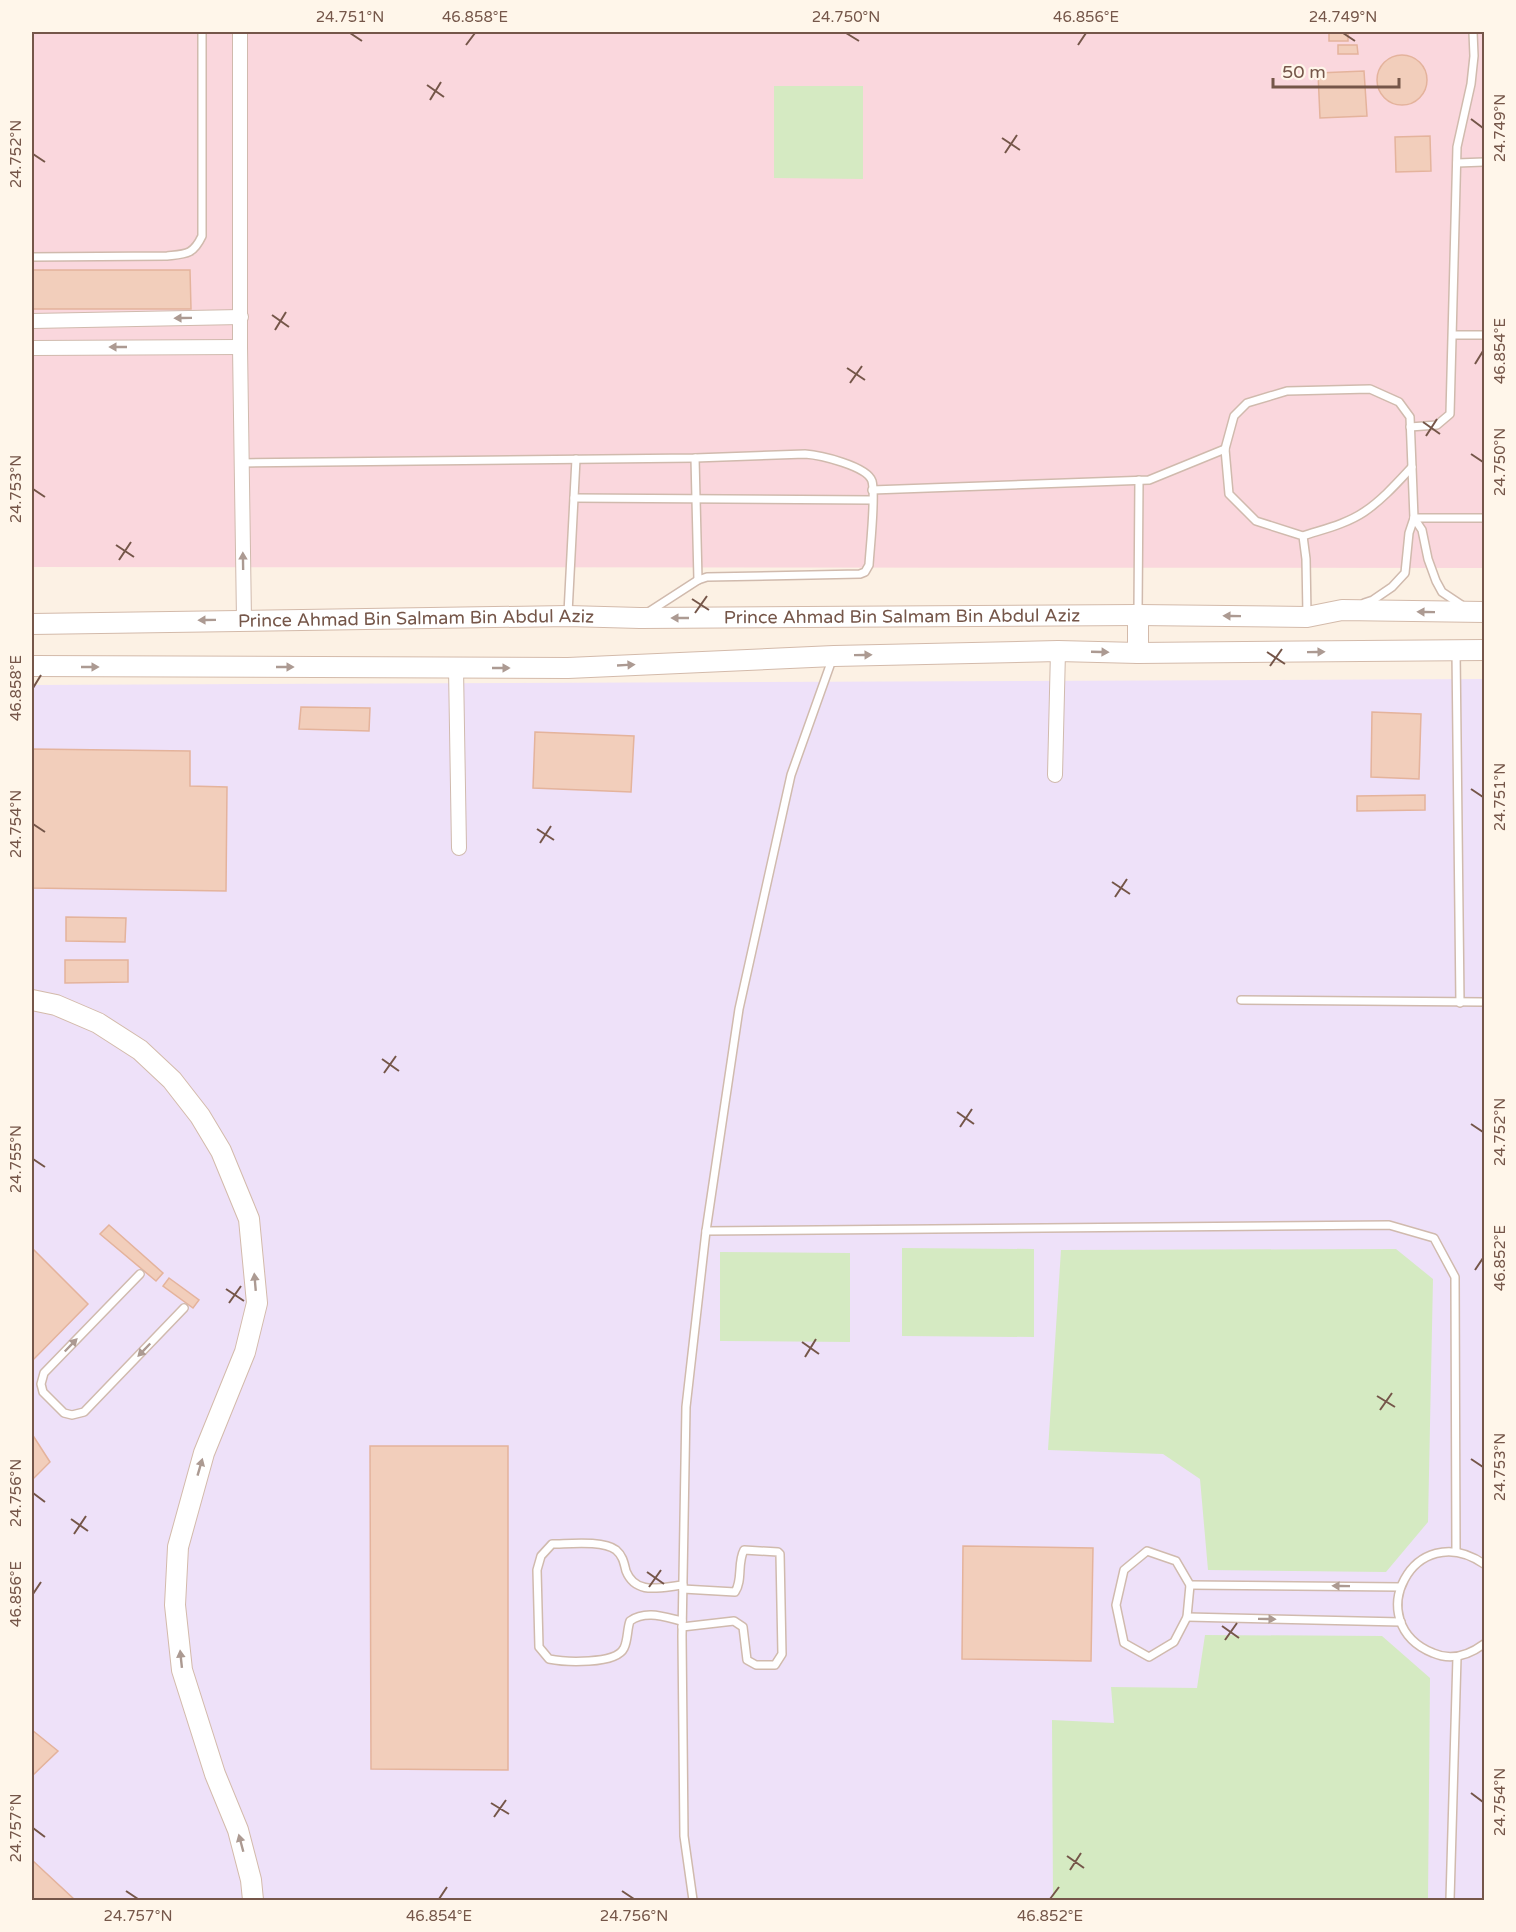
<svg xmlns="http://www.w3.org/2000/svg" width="1516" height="1932" viewBox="0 0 1516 1932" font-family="'Varela Round',sans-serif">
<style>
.education{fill:#eee1f9}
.medical{fill:#fad7dd}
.green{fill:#d5eac2}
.building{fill:#f2cebb;stroke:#e4b39c;stroke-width:1.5}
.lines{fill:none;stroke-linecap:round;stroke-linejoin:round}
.lane-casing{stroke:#d0baad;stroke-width:10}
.street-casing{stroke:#d0baad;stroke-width:16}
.secondary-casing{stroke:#d3baaa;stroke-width:22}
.lane{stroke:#fff;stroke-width:7}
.street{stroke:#fff;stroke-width:14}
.secondary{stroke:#fff;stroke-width:20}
.oneway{fill:#ac9a92}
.ticks{fill:none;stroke:#755649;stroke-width:2}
.labels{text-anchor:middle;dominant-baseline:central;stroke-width:5;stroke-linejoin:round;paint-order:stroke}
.street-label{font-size:18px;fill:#755649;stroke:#fff6ea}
.neatline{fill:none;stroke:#755649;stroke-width:2}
.ticks-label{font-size:15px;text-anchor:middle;fill:#755649}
</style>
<rect width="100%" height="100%" fill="#fcf1e4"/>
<polygon class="education" points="1484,679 1484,1900 32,1900 32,685"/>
<polygon class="medical" points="32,32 1484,32 1484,568 32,567"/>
<g class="green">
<polygon points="774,86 863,86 863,179 774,178"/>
<polygon points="902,1248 1034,1249 1034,1337 902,1336"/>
<polygon points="1396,1249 1433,1279 1428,1522 1386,1572 1208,1570 1200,1479 1163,1454 1048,1450 1061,1250"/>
<polygon points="720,1252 850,1253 850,1342 720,1341"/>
<polygon points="1205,1635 1382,1636 1430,1678 1428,1900 1053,1900 1052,1720 1114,1723 1111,1687 1197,1688"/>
</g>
<g class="building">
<rect x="1329" y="32" width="19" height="9"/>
<polygon points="1338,45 1357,45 1358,54 1338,54"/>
<circle cx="1402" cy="80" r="25"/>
<polygon points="1364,71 1367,116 1320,118 1318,73"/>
<polygon points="1430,136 1431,171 1396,172 1395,137"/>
<polygon points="32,270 190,270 191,309 32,309"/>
<polygon points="301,707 370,708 369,731 299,729"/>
<polygon points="1372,712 1421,714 1419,779 1371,777"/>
<polygon points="535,732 634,736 631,792 533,788"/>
<polygon points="32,749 190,751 190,786 227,787 226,891 32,888"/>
<polygon points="1425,795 1425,810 1357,811 1357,796"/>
<polygon points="66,917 126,918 125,942 66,941"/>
<polygon points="65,960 128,960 128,982 65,983"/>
<polygon points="109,1225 163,1273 156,1281 100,1234"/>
<polygon points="32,1248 88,1304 32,1361"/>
<polygon points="169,1278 199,1300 193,1308 163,1286"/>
<polygon points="32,1434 50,1462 32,1480"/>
<polygon points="370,1446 508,1446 508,1770 371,1769"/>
<polygon points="963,1546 1093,1548 1091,1661 962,1659"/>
<polygon points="32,1730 58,1751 32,1776"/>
<polygon points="32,1860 75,1900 32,1900"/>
</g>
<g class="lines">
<g class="lane-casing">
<g id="lane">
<polyline points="1457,163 1484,162"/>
<path d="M 32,257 L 167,256 C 186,254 193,255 202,236 L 202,32"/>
<polyline points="1453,335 1484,335"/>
<polyline points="1410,427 1437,425 1450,414 1457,147 1471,84 1474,56 1473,32"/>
<polyline points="695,458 698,580"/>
<path d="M 242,463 L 695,458 L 805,454 C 820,455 867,466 872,481 C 876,496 870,547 869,565 L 865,572 L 860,574 L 707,577 L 698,580 L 647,613"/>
<polyline points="872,490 1149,480 1225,449"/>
<polyline points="574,498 872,500"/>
<polyline points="1414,518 1422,530 1428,559 1436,581 1442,592 1463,606"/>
<polyline points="1414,518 1484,518"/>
<path d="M 1303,536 C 1324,529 1346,524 1364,512 C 1382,500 1397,483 1412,467"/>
<polyline points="1138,612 1139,480"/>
<polyline points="568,613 576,459"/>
<polyline points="1307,615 1306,559 1303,536 1256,521 1229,494 1225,449 1234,416 1247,403 1287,391 1370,389 1399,402 1410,417 1414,518 1409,533 1405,573 1392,587 1373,600 1364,603"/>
<polyline points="1456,651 1460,1003"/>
<polyline points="1241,1000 1484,1002"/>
<polyline points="706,1231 1389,1225 1434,1238 1455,1277 1456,1551"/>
<polyline points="140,1274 44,1373 41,1384 43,1392 64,1413 72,1415 84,1412 184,1308"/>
<polygon points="1147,1551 1176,1561 1190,1585 1187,1617 1174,1642 1149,1657 1124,1643 1116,1605 1124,1570"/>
<path d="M 1484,1564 C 1414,1516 1359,1623 1433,1653 C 1451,1661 1469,1655 1484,1644"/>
<polyline points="1190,1585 1400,1587"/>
<polyline points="1187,1617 1401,1622"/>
<path d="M 682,1621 C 664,1617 646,1610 630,1621 C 627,1629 628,1640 624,1648 C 616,1665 564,1662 549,1659 L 539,1647 L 537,1570 L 541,1556 L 552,1544 C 568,1544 603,1540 616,1550 C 623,1556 624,1563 626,1571 C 636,1596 661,1587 683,1585"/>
<path d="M 682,1627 L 734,1621 L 743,1627 L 747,1660 L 756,1665 L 775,1665 L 782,1654 L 780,1554 L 778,1552 L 744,1550 C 737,1563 743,1580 735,1592 L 683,1589"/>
<polyline points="693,1900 684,1836 682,1636 686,1407 706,1231 739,1009 791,775 833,657"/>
<polyline points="1450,1900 1457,1657"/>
</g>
</g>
<g class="street-casing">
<g id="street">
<polyline points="240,32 240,347 244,620"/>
<polyline points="32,321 241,317"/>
<polyline points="32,348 240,347"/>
<polyline points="456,668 459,848"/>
<polyline points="1055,775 1058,651"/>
</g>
</g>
<g class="secondary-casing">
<g id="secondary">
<polyline points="1138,615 1138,653"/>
<path id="s1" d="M 32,624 L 568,616 L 640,618 L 1138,615 L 1307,617 L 1342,610 L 1484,612"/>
<polyline points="32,666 568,668 834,656 1058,651 1138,653 1484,650"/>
<polyline points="32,1000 56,1005 98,1023 140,1050 172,1080 200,1116 221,1151 249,1219 257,1303 245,1352 204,1453 178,1547 175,1605 182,1670 215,1774 238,1830 251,1880 253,1900"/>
</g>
</g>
<use href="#lane" class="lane"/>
<use href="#street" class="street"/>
<use href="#secondary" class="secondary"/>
</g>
<defs><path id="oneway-solid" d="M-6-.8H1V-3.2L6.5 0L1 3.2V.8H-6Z" transform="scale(1.5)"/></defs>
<g class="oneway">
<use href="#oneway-solid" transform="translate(183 318) rotate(179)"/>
<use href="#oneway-solid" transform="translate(118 347) rotate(180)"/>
<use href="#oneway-solid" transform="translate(243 561) rotate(-91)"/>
<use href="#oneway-solid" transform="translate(1426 612) rotate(-179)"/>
<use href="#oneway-solid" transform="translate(1232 616) rotate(-179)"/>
<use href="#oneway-solid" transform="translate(680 618) rotate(180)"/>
<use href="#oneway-solid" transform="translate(207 620) rotate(179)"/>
<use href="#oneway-solid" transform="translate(1100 652) rotate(2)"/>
<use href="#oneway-solid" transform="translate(1316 652) rotate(-1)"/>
<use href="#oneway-solid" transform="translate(863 655) rotate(-1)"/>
<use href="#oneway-solid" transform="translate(626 665) rotate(-3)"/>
<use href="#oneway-solid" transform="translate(90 667)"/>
<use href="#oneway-solid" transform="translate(285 667)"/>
<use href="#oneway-solid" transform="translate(501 668)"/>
<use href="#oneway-solid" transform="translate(255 1282) rotate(-95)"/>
<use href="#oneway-solid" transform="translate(71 1345) rotate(-46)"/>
<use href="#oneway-solid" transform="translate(144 1350) rotate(134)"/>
<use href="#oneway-solid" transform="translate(200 1467) rotate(-74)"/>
<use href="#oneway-solid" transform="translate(1341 1586) rotate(-179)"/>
<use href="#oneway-solid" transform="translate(1267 1619) rotate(1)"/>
<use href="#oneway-solid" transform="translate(181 1659) rotate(-96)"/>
<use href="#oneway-solid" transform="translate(241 1843) rotate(-105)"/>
</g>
<path class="ticks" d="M 350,33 L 362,41M 846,33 L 859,41M 1343,33 L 1355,41M 466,45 L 475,33M 1078,45 L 1086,33M 427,85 L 444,97M 430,100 L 441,82M 1471,119 L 1483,128M 1002,138 L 1020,150M 1005,153 L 1017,135M 33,154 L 45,162M 272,315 L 289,327M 275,330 L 286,312M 1475,364 L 1483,351M 847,368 L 865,380M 850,383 L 862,366M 1423,422 L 1440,434M 1426,436 L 1437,419M 1471,454 L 1483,462M 33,489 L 45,497M 116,545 L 134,557M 119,560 L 131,542M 692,599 L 709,610M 695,613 L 707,596M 1267,652 L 1285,664M 1270,666 L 1282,649M 33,688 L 41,675M 1471,789 L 1483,797M 33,824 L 45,832M 537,829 L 554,840M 540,843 L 551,826M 1112,882 L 1130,894M 1115,897 L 1127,879M 382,1059 L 399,1071M 384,1073 L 396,1056M 957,1112 L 974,1124M 1471,1124 L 1483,1132M 960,1127 L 972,1109M 33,1159 L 45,1167M 1475,1270 L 1483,1258M 226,1289 L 244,1301M 229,1303 L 241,1286M 802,1342 L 819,1354M 805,1357 L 816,1339M 1377,1396 L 1395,1407M 1380,1410 L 1392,1393M 1471,1459 L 1483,1467M 33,1493 L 45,1502M 71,1519 L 88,1531M 74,1534 L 86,1516M 647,1572 L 664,1584M 649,1587 L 661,1570M 33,1594 L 41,1582M 1222,1626 L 1239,1638M 1225,1640 L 1237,1623M 1471,1793 L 1483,1802M 491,1803 L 509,1814M 494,1817 L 506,1800M 33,1828 L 45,1837M 1067,1856 L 1084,1868M 1070,1870 L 1081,1853M 126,1891 L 138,1899M 622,1891 L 634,1899M 439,1899 L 447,1887M 1050,1899 L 1059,1887"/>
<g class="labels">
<g class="street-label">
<text stroke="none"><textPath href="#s1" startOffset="870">Prince Ahmad Bin Salmam Bin Abdul Aziz</textPath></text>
<text stroke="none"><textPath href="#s1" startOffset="384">Prince Ahmad Bin Salmam Bin Abdul Aziz</textPath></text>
</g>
</g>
<rect width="1516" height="1932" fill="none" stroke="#fff6ea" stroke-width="66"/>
<path d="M1273 78v9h126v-9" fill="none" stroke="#755649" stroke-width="3"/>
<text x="1282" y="78" font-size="18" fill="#755649" stroke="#fff6ea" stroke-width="4.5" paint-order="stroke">50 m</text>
<rect x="33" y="33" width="1450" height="1866" class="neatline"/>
<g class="ticks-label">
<text x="350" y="22">24.751°N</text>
<text x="475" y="22">46.858°E</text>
<text x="846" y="22">24.750°N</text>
<text x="1086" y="22">46.856°E</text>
<text x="1343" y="22">24.749°N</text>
<text transform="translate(1500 128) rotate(-90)" y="5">24.749°N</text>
<text transform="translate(16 154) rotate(-90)" y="5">24.752°N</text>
<text transform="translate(1500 351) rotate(-90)" y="5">46.854°E</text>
<text transform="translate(1500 462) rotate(-90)" y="5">24.750°N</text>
<text transform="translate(16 489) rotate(-90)" y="5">24.753°N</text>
<text transform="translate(16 688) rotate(-90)" y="5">46.858°E</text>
<text transform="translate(1500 797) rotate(-90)" y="5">24.751°N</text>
<text transform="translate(16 824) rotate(-90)" y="5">24.754°N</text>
<text transform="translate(1500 1132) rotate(-90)" y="5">24.752°N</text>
<text transform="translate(16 1159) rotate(-90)" y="5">24.755°N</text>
<text transform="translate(1500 1258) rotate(-90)" y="5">46.852°E</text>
<text transform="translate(1500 1467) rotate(-90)" y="5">24.753°N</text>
<text transform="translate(16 1493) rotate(-90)" y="5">24.756°N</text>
<text transform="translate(16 1594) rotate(-90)" y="5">46.856°E</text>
<text transform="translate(1500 1802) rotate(-90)" y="5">24.754°N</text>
<text transform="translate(16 1828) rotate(-90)" y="5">24.757°N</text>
<text x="138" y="1921">24.757°N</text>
<text x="439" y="1921">46.854°E</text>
<text x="634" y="1921">24.756°N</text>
<text x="1050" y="1921">46.852°E</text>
</g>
</svg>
